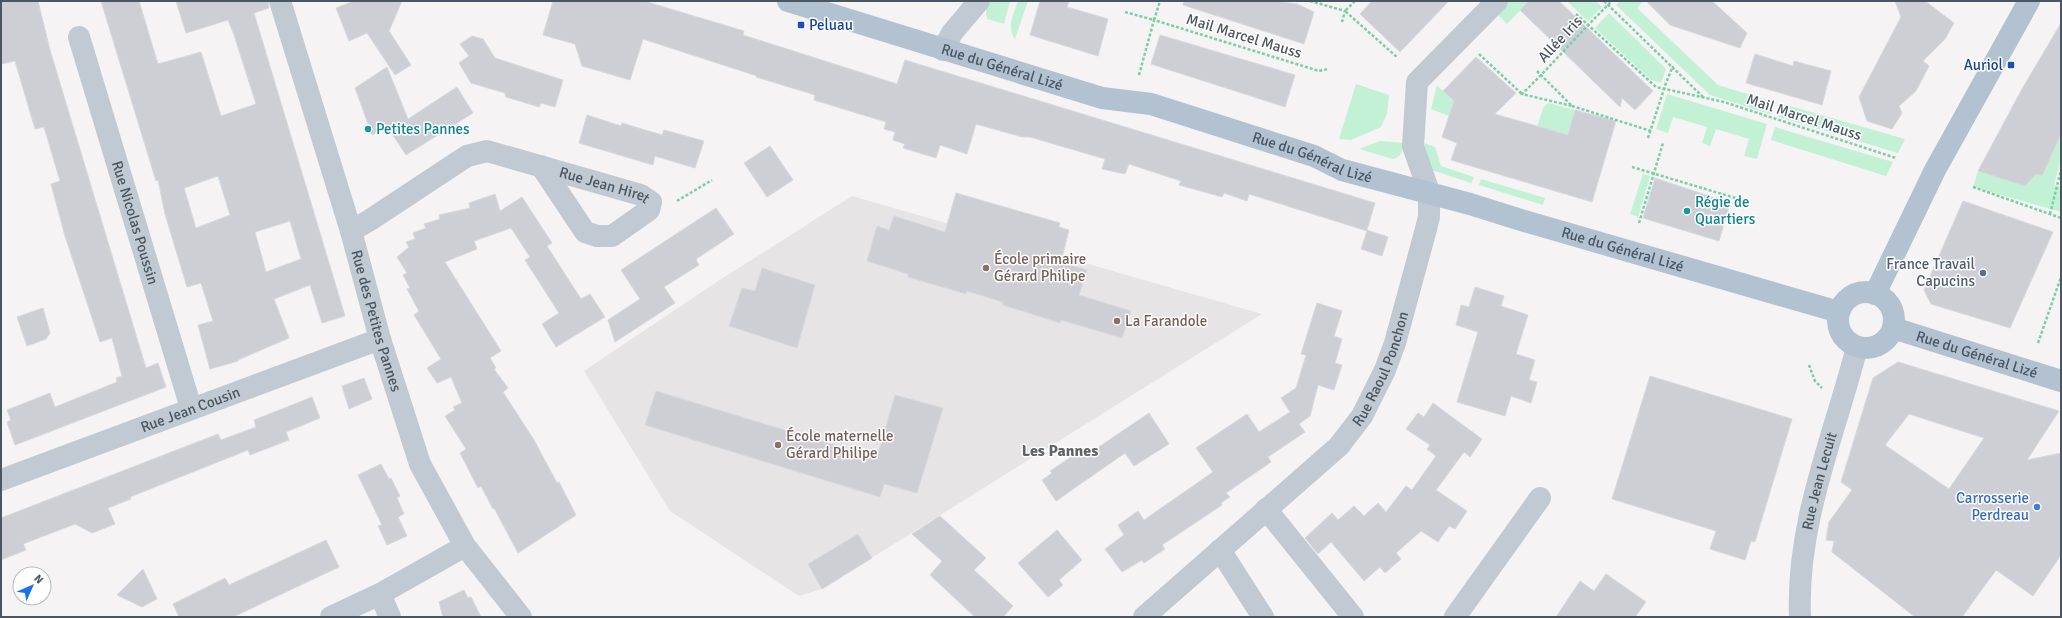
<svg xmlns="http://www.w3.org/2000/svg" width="2062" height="618" viewBox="0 0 2062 618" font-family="Signika,sans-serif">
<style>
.education{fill:#e6e4e5}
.green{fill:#c3f1d5}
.building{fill:#cdcfd5;stroke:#d7d9de;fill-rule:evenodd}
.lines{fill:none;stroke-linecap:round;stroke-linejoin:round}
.path{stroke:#7ad0a6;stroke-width:2.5;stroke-dasharray:3 2;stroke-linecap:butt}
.minor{stroke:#c1cad2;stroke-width:22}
.major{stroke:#b3c2d1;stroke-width:22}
.transit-dot{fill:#1a4fb4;stroke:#fff;stroke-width:1.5}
.culture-dot{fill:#0f9aa8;stroke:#fff;stroke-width:1.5}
.education-dot{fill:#8d6e63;stroke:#fff;stroke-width:1.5}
.service-dot{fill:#5c6f8a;stroke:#fff;stroke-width:1.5}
.shop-dot{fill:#3f7fe0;stroke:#fff;stroke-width:1.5}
.labels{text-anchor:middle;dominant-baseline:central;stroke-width:3;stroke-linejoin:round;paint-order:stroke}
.transit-label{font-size:15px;fill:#164399;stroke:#fff;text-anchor:start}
.street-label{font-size:15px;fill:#4a5661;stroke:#fff}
.culture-label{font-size:15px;fill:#0d838f;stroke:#fff;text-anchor:start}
.education-label{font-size:15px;fill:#785e54;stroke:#fff;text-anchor:start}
.service-label{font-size:15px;fill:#4e5e75;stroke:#fff;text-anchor:end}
.shop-label{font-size:15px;fill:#366cbe;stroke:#fff;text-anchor:end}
.neighbourhood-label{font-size:16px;font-weight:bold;fill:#5f6368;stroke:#fff}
</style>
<rect width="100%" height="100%" fill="#f5f3f3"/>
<polygon class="education" points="852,196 1262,314 822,589 799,596 670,511 584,371 715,283"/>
<g class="green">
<polygon points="987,1 1010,1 1004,24 987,19 985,4"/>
<path d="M 1018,1 L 1028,1 L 1015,39 C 1006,27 1014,13 1018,1 Z"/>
<polygon points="1506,1 1529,1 1507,24 1495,12"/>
<polygon points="1567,1 1595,1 1602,7 1588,21"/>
<polygon points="1620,1 1643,1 1637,8 1718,85 1773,102 1770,114 1710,95 1616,5"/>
<polygon points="1609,13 1666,69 1661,83 1651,80 1595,28"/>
<polygon points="1356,84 1389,95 1387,114 1381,127 1351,140 1339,139"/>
<polygon points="1437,85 1455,103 1449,116 1431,109"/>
<polygon points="1667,94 1767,124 1757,159 1744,156 1749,139 1716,129 1710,146 1702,143 1707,127 1673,117 1668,133 1656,129"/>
<polygon points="1548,103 1575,110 1566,141 1537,127 1543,108"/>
<polygon points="1783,104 1905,139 1898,153 1779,117"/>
<polygon points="1775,127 1893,162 1886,176 1771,140"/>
<polygon points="2061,134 2061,159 2054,185 2061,187 2061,212 1973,187 1978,171 2036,174 2042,176"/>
<path d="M 1380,141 L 1405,143 C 1403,151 1401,157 1393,159 L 1359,149 Z"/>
<polygon points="1424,143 1435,147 1441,166 1474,177 1471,183 1432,170 1429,167"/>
<polygon points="1643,174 1650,176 1638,217 1630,214"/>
<polygon points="1481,179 1545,198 1543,205 1479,185"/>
</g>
<g class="building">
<polygon points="1,1 38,1 50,50 146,368 158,363 166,387 15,445 7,422 11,420 7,410 50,393 55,407 117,382 116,378 122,376 112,338 100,342 65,236 51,184 60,181 44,127 35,129 15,61 1,64"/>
<path d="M 101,1 L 139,1 L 158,64 L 201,52 L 221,116 L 256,104 L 234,35 L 228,20 L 186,33 L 176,1 L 268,1 L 269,8 L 254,13 L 345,316 L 322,323 L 310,285 L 274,299 L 289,338 L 238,360 L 238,361 L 210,369 L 198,325 L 213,321 L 201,283 L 187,287 L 165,214 L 158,180 L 156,181 ZM 218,176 L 230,215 L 196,228 L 184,188 ZM 290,221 L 301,259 L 266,272 L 255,232 Z"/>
<polygon points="354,1 402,1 389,31 411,65 395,75 367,33 349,41 336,8"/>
<polygon points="553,1 644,1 744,31 743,35 897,84 905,60 1375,203 1367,230 1388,237 1382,256 1361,249 1367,231 1249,194 1247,201 1224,193 1222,197 1179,185 1181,181 1129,164 1125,174 1102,169 1105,159 1030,137 1022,137 976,124 967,154 940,145 936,158 903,148 905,144 893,140 895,132 884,129 886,122 814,100 815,95 756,77 757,76 643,39 630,80 582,66 575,44 543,35"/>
<polygon points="1040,1 1069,1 1067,7 1108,19 1098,56 1030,35"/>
<polygon points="1184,1 1275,1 1297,4 1314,12 1304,44 1183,5"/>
<polygon points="1372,1 1449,1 1400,52 1360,14"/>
<polygon points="1529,1 1559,1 1653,91 1635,110 1622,98 1620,107 1520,10"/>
<polygon points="1646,1 1712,1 1747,33 1740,48 1670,25"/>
<polygon points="1895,1 1925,1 1954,23 1945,39 1923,61 1929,66 1916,91 1899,106 1902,113 1892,129 1867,121 1859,97 1901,17"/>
<polygon points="2061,23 2061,134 2042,176 2036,174 2025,186 1978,171 2022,89"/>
<polygon points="1160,35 1295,75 1285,107 1151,64"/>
<polygon points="472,36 483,39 495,58 563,80 555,107 541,103 539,107 506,97 505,93 471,83 459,63 469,56 460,44"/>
<polygon points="1755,54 1793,66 1794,61 1831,71 1822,105 1746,83"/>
<polygon points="1476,57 1516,93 1495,114 1568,135 1575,110 1616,121 1592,202 1451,160 1457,143 1442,137 1454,101 1443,91"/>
<polygon points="387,67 408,119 457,87 473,113 406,155 387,126 372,135 355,88"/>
<polygon points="587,115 621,126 622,123 662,135 664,130 704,141 695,168 655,156 653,165 579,143"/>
<polygon points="770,146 793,180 767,197 744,163"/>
<polygon points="1655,178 1730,203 1719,241 1643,218"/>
<polygon points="956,193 1060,223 1059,227 1069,230 1061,262 1087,270 1079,295 1131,311 1122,338 1061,320 1060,323 1003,305 1003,302 967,291 966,294 908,277 908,274 867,261 877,226 889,230 894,216 945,232"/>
<polygon points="495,194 500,211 522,197 552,243 547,246 581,299 590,294 605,317 556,347 542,324 559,313 525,260 530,257 511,228 474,241 477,249 445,262 501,351 490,358 496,368 494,369 508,388 503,392 534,440 557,483 559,482 576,515 518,553 494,508 493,509 481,486 478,488 460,453 466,449 445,416 455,410 453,407 462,403 451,377 437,383 427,368 441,359 414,315 419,311 407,289 410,288 403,275 407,273 397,257 409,247 406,242 415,239 413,233 426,228 424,224 440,219 439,215 470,208 469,203"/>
<polygon points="1963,201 2053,232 2010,328 1931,304 1924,290"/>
<polygon points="716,208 734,234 696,259 699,265 664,287 675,303 615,342 608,320 640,299 621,270"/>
<polygon points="762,268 815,285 797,348 729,326 742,288 755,291"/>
<polygon points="1475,287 1504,296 1501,306 1528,315 1516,354 1535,360 1529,380 1537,382 1531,403 1511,396 1505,416 1457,402 1478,332 1456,325 1461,305 1469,307"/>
<polygon points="1317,303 1342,311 1334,336 1342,339 1335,363 1342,365 1334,390 1318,385 1310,416 1299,424 1305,432 1268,457 1271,462 1226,493 1230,497 1221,503 1222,505 1162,545 1165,549 1144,563 1142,560 1122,572 1105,549 1124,535 1118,525 1138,511 1144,520 1213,472 1196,448 1247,414 1259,432 1290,412 1281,398 1296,388 1306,355 1301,354"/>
<polygon points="43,308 50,333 46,339 27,346 17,317"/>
<path d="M 1898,362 L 2059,411 L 2027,460 L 2061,453 L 2061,555 L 2033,596 L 1996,570 L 1962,617 L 1915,617 L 1832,552 L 1834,541 L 1826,540 L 1829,522 L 1852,490 L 1841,482 L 1873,378 ZM 1909,414 L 1984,438 L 1949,489 L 1885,445 Z"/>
<polygon points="1650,376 1792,419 1755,542 1751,541 1745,560 1710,549 1716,531 1612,499"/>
<polygon points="364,378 372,399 349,409 342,386"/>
<polygon points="656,391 877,458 895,395 943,408 917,493 884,484 880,497 645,425"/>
<polygon points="312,397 320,418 286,432 289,440 250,455 248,450 155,487 130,497 131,499 108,508 115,524 92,533 75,524 23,544 26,550 1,560 1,518 218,434 221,440 256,427 254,420"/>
<polygon points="1433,403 1482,439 1470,457 1464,452 1436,490 1467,511 1455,529 1449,526 1438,542 1421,531 1396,553 1401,559 1385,573 1380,567 1364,581 1331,542 1318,554 1305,538 1332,513 1338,520 1354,506 1364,516 1378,503 1386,512 1406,486 1412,490 1436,456 1427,449 1430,445 1406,429 1418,413 1424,417"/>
<polygon points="1149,413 1169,444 1134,466 1125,453 1056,501 1042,480 1052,473 1050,471 1083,449 1087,455"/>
<polygon points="381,464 389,479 391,478 400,496 397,498 404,514 398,517 407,536 387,545 378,526 382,525 358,475"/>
<polygon points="940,516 986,558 974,570 1013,606 1003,617 975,617 930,575 942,561 912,534"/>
<polygon points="1057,530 1082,560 1059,580 1063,585 1048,597 1018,563"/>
<polygon points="858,534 872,558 822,589 808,564"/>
<polygon points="326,540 339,567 233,617 179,617 173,604 225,578 229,585"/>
<polygon points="143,569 157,599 142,607 117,595"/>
<polygon points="1606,574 1646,602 1635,617 1556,617 1580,581 1594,591"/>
<polygon points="464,590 468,598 471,597 481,617 443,617 439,602"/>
</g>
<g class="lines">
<g class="path">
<polyline points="1310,1 1345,11 1342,22"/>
<polyline points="1355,1 1345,11 1398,58"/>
<polyline points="1604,1 1704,98"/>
<polyline points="1125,12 1154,20 1160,1"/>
<polyline points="1576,14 1656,87 1724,102 1896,158"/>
<polyline points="1479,54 1522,94"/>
<path d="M 1537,71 L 1572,106 L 1522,94 C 1553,64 1581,31 1612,1"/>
<polyline points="1139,75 1154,20 1319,71 1328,69"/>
<polyline points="1572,106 1651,131"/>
<polyline points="1648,138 1666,83 1673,66"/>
<polyline points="1632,167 1742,200"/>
<polyline points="1973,187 2061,218"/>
<polyline points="677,201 712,180"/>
<polyline points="2050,214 2061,170"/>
<polyline points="1639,223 1663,143"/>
<polyline points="2038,343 2061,277"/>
<polyline points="1809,365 1815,381 1822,388"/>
</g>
<g class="minor">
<path id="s1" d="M 280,1 L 351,231 L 380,339 L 420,464 L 465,546 L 521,617"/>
<path id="s2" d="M 79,37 L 191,408"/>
<polyline points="943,50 952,33 979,1"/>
<path id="s3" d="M 351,231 L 370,220 L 467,156 L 487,151 L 641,195 L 651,202 L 649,210 L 612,236 L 597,236 L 585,232 L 541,166"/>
<path id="s4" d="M 1,480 L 380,339"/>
<polyline points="1266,509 1353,617"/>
<polyline points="1220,550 1263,617"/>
<polyline points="380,594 390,617"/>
<polyline points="331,617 380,594 465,546"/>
<path id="s5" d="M 1144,617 L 1339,446 L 1362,416 L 1385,370 L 1395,343 L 1426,229 L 1429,217 L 1429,192 L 1413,146 L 1417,82 L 1497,1"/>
<polyline points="1455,617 1540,498"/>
<path id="s6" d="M 1800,617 C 1796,523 1834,437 1857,347"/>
</g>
<g class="major">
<path id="s7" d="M 788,1 L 1102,98 L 1151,104 L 1314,156 L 1342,170 L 1470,204 L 1521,220 L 1839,312"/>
<circle cx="1866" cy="320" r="28"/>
<polyline points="1875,294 1935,170 2029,1"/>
<path id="s8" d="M 1893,328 L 2061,381"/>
</g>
</g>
<g class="transit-dot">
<rect x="797" y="21" width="8" height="8" rx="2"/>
<rect x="2007" y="61" width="8" height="8" rx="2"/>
</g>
<g class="culture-dot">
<circle cx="368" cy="129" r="4"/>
<circle cx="1687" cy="211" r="4"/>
</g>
<g class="education-dot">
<circle cx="986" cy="268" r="4"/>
<circle cx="1117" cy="321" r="4"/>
<circle cx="778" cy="445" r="4"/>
</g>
<circle class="service-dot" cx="1983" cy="273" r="4"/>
<circle class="shop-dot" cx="2037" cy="507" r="4"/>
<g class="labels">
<g class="transit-label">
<text x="809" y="25">Peluau</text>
<text x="2003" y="65" text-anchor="end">Auriol</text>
</g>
<g class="street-label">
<text transform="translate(1244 36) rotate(17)">Mail Marcel Mauss</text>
<text transform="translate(1560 39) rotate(-47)">Allée Iris</text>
<text stroke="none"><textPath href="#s7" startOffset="224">Rue du Général Lizé</textPath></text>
<text transform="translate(1804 117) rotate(18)">Mail Marcel Mauss</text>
<text stroke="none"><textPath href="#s7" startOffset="548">Rue du Général Lizé</textPath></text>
<text stroke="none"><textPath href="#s3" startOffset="281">Rue Jean Hiret</textPath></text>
<text stroke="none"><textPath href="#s2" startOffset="194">Rue Nicolas Poussin</textPath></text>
<text stroke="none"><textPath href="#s7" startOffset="872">Rue du Général Lizé</textPath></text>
<text stroke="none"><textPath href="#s1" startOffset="334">Rue des Petites Pannes</textPath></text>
<text stroke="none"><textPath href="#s8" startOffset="88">Rue du Général Lizé</textPath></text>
<text stroke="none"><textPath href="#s5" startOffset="348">Rue Raoul Ponchon</textPath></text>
<text stroke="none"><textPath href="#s4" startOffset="202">Rue Jean Cousin</textPath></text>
<text stroke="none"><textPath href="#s6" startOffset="138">Rue Jean Lecuit</textPath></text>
</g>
<g class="culture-label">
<text x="376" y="129">Petites Pannes</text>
<text x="1695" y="202">Régie de<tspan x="1695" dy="17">Quartiers</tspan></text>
</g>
<g class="education-label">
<text x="994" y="259">École primaire<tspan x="994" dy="17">Gérard Philipe</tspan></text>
<text x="1125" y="321">La Farandole</text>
<text x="786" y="436">École maternelle<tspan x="786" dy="17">Gérard Philipe</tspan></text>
</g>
<g class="service-label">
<text x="1975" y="264">France Travail<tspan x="1975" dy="17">Capucins</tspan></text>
</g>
<g class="shop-label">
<text x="2029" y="498">Carrosserie<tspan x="2029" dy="17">Perdreau</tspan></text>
</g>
<g class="neighbourhood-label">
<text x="1060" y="451">Les Pannes</text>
</g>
</g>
<rect width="2062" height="618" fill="none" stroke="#4a5661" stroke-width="4"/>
<g transform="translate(32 586) rotate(45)"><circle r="19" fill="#ffffff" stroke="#b7bbc0"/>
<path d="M0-3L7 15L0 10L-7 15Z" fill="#1a73e8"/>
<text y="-6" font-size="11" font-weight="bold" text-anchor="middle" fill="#4a5661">N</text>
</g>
</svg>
